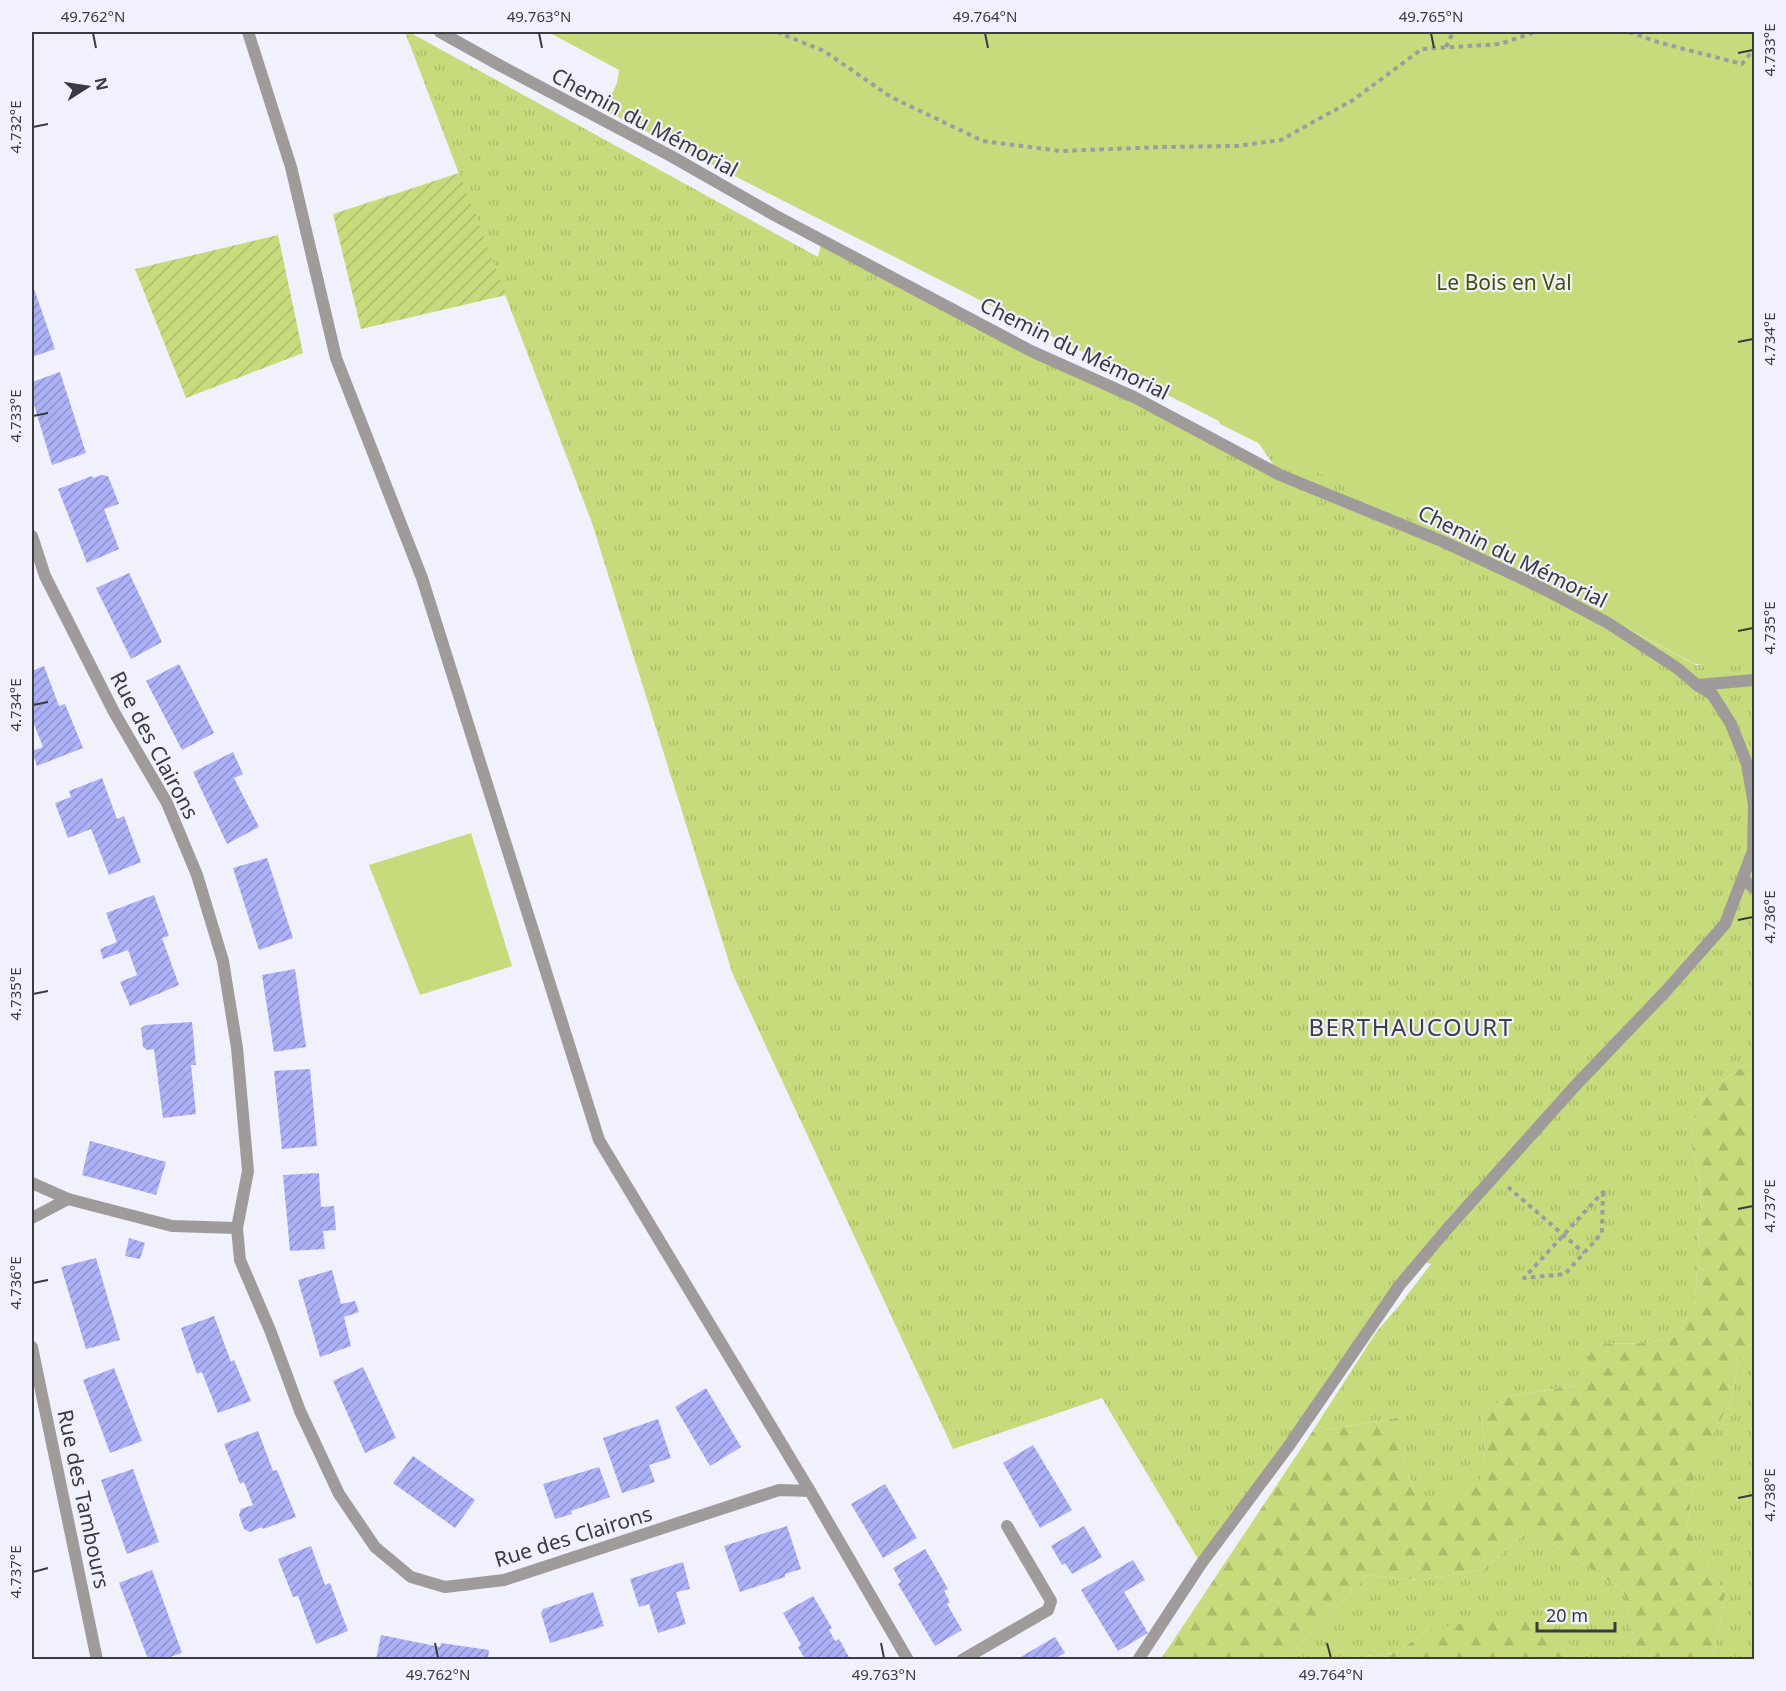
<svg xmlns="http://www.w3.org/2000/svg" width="1786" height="1691" viewBox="0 0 1786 1691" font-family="'Noto Sans',sans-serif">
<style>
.grass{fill:url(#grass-tufts)}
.forest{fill:url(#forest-firs)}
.park{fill:#c6db7b}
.garden{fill:url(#garden-furrows)}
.building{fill:url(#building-hatch)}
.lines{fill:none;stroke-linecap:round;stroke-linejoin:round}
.path{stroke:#9b9ca4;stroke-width:4;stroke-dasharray:4.5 4.5;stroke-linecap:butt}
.lane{stroke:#a09b9b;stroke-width:12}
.street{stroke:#a09b9b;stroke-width:12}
.ticks{fill:none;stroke:#3a3b3f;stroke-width:2}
.labels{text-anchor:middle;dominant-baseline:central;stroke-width:4.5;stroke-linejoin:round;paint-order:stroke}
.street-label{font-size:21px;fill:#3a3b3f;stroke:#f0f1fc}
.park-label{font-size:21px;fill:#445004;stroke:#f0f1fc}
.quarter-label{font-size:24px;letter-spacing:1.5px;fill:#3d3e46;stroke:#f0f1fc}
.neatline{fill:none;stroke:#3a3b3f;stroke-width:2}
.ticks-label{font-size:15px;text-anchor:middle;fill:#3a3b3f}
</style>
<defs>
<pattern id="grass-tufts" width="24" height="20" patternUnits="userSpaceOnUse" patternTransform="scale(1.5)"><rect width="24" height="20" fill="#c6db7b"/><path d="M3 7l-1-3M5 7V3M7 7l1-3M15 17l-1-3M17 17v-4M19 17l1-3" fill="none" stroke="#abbd6b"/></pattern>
<pattern id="forest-firs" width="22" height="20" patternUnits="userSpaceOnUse" patternTransform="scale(1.5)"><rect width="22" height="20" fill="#c6db7b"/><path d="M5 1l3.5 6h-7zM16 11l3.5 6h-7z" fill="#abbd6b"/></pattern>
<pattern id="garden-furrows" width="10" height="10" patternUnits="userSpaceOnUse" patternTransform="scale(1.5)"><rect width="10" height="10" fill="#c6db7b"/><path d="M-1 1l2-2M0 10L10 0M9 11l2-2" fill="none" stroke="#abbd6b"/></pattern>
<pattern id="building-hatch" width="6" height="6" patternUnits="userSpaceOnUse" patternTransform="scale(1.5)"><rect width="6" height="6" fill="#adb1f8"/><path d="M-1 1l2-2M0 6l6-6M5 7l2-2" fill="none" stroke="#8e91ca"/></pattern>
</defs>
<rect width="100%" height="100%" fill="#f0f1fc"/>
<g class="grass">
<polygon points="405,32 409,32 818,257 822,240 1279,473 1255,438 1462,541 1696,665 1718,662 1754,665 1754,1064 1739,1069 1702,1097 1690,1137 1701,1189 1695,1308 1674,1337 1646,1343 1604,1344 1573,1386 1509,1396 1481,1414 1485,1450 1480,1482 1453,1496 1416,1496 1402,1458 1402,1417 1312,1432 1377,1331 1398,1307 1431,1264 1420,1261 1201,1564 1102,1398 953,1449 733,975 592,523"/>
<polygon points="1739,1358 1754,1358 1754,1659 1713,1659 1725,1594 1687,1528 1695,1468 1731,1400"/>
<polygon points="1530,1529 1623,1590 1638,1659 1582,1659 1552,1623 1431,1629 1395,1653 1354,1657 1341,1660 1295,1659 1286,1656 1320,1626 1367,1575 1420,1580 1482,1570"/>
</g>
<g class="forest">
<polygon points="1754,1064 1754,1358 1739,1358 1731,1400 1695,1469 1687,1528 1725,1594 1713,1659 1638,1659 1623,1590 1530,1529 1482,1570 1420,1580 1367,1575 1320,1626 1286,1656 1295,1659 1161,1659 1312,1432 1402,1417 1402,1458 1416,1496 1453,1496 1480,1481 1485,1450 1481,1414 1509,1396 1573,1386 1587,1367 1589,1350 1604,1344 1646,1343 1674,1337 1695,1308 1701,1189 1690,1137 1702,1097 1739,1069"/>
<polygon points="1493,1618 1552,1623 1582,1659 1341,1659 1354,1657 1395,1653 1431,1629"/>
</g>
<g class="park">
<polygon points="548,32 1754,32 1754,666 1723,666 1721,664 1695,664 1551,588 1220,424 1219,421 604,110 617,83 619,70"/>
<polygon points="471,833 512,966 420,995 369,865"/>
</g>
<g class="garden">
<polygon points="459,173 506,295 361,329 333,214"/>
<polygon points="278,235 303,353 186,398 135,269"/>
</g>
<g class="building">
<polygon points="32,283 55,349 32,357"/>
<polygon points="60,372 86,453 52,465 32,398 32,382"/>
<polygon points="102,475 108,476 119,504 104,509 119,549 87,563 58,489 92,476 93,478"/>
<polygon points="129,573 162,642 131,659 96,588"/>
<polygon points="179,664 214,733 182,750 146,681"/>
<polygon points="44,666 59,706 65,704 83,748 37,766 32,751 43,747 32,719 32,671"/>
<polygon points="233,752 243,774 234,778 259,827 227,844 193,772"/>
<polygon points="102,778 117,819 124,816 141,862 109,875 91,829 68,838 55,803 71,797 69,791"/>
<polygon points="267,858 293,938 259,950 233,868"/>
<polygon points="154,895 169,936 162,938 179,985 130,1006 120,982 137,975 128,950 103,959 100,949 117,942 106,913"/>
<polygon points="295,969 306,1047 274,1052 262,975"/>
<polygon points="192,1022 196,1065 191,1065 196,1114 163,1118 154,1049 147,1050 143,1047 141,1028 146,1025"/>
<polygon points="310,1069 317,1146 282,1149 274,1071"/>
<polygon points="90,1141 166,1162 156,1195 82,1175"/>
<polygon points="319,1173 321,1207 334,1206 336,1230 323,1231 325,1249 290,1251 283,1175"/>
<polygon points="129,1238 145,1243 140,1259 125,1256"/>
<polygon points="96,1258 120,1340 86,1349 61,1267"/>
<polygon points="332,1270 341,1304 355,1301 359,1312 344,1317 351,1346 320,1357 298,1280"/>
<polygon points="214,1316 231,1362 234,1360 251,1401 218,1413 202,1372 197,1374 181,1328"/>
<polygon points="363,1367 396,1438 365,1453 333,1381"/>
<polygon points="114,1368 142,1441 110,1453 83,1380"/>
<polygon points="706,1388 741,1447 710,1466 675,1407"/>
<polygon points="658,1419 671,1458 649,1465 655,1482 622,1493 603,1438"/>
<polygon points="258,1431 273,1471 277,1470 296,1517 263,1529 262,1527 250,1532 244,1529 239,1515 241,1509 253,1505 244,1482 240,1484 224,1444"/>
<polygon points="1033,1445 1072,1510 1040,1528 1003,1463"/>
<polygon points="413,1456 475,1500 455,1528 393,1483"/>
<polygon points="599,1467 610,1497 571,1511 572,1514 555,1519 543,1484"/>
<polygon points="133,1469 159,1542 127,1554 101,1480"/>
<polygon points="885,1484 917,1538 883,1558 851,1504"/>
<polygon points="787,1526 801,1569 785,1574 785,1577 740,1592 724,1546"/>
<polygon points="1084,1526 1102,1557 1072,1574 1065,1563 1062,1565 1051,1546"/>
<polygon points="311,1546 325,1585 330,1583 348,1631 316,1644 298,1596 293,1597 278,1559"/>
<polygon points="925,1549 948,1589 944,1591 950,1602 947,1604 962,1630 935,1646 898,1584 901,1582 893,1568"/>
<polygon points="1133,1560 1145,1580 1124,1592 1148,1633 1118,1651 1081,1590"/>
<polygon points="683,1562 690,1589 676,1592 686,1624 658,1633 649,1604 639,1607 630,1579"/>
<polygon points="152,1570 182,1653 164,1659 148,1659 119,1583"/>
<polygon points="593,1592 604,1626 550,1643 541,1613 543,1609"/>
<polygon points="813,1596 832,1628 829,1630 835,1641 839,1639 850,1659 805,1659 798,1647 801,1645 783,1613"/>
<polygon points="381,1635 440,1647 441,1643 489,1650 488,1659 376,1659"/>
<polygon points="1055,1637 1065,1653 1054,1659 1017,1659"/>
</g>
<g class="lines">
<g class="path">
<polyline points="777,32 824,51 891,97 983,141 1061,151 1162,147 1237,146 1281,140 1353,100 1422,49 1500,44 1535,32"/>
<polyline points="1629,32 1661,43 1742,64 1754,49"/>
<polyline points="1446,47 1453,32"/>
<polyline points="1508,1187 1584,1253"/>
<polygon points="1603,1192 1602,1233 1565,1274 1524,1278"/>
</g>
<g class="lane">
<polyline points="1697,685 1754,680"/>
<polyline points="1743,879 1754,888"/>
</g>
<g class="street">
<polyline points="248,32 291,167 336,358 422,578 599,1140 810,1491"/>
<polyline points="440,32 501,66 671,156 776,216 1031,351 1134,397 1280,475 1444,542 1540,587 1608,623 1677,668 1697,685 1712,694 1731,724 1747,764 1754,805 1753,851 1725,924 1666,991 1575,1086 1447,1229 1399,1286 1288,1447 1201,1564 1138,1660"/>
<polyline points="32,536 45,576 114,712 167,803 197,875 223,961 237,1048 248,1171 237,1228 240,1260 270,1330 300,1411 339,1494 375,1547 411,1577 445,1587 504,1580 779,1490 810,1491 908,1660"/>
<polyline points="32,1183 68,1199 172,1226 237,1228"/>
<polyline points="32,1218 68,1199"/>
<polyline points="32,1347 97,1660"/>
<polyline points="962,1660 1048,1610 1051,1601 1007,1526"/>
</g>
</g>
<path class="ticks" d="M 93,33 L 96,48M 539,33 L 542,48M 985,33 L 988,48M 1431,33 L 1434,48M 1738,53 L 1753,50M 33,127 L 48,124M 1738,342 L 1753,339M 33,416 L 48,413M 1738,631 L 1753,628M 33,705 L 48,702M 1738,920 L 1753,917M 33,994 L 48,991M 1738,1209 L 1753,1206M 33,1283 L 48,1280M 1738,1498 L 1753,1495M 33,1572 L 48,1568M 435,1643 L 438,1658M 881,1643 L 884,1658M 1327,1643 L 1331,1658"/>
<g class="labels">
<g class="street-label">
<text transform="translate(645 122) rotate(28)">Chemin du Mémorial</text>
<text transform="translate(1075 348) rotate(26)">Chemin du Mémorial</text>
<text transform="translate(1513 556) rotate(26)">Chemin du Mémorial</text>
<text transform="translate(155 745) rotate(62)">Rue des Clairons</text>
<text transform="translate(84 1499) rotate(78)">Rue des Tambours</text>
<text transform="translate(573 1536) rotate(-17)">Rue des Clairons</text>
</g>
<g class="park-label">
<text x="1504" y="282">Le Bois en Val</text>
</g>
<g class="quarter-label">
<text x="1411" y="1026">BERTHAUCOURT</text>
</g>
</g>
<rect width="1786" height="1691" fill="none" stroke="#f0f1fc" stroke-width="66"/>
<g transform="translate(87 87) rotate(78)" stroke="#f0f1fc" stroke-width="4.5" paint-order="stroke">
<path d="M0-4.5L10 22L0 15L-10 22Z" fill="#3a3b3f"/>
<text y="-9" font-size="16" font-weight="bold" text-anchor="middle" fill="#3a3b3f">N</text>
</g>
<path d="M1537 1622v9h78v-9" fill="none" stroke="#3a3b3f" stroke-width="3"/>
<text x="1546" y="1622" font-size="18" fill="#3a3b3f" stroke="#f0f1fc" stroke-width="4.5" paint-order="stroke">20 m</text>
<rect x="33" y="33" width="1720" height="1625" class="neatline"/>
<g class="ticks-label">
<text x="93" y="22">49.762°N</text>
<text x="539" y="22">49.763°N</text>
<text x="985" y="22">49.764°N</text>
<text x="1431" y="22">49.765°N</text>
<text transform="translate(1770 50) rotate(-90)" y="5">4.733°E</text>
<text transform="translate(16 127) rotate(-90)" y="5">4.732°E</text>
<text transform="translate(1770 339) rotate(-90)" y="5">4.734°E</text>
<text transform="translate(16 416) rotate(-90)" y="5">4.733°E</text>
<text transform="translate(1770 628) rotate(-90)" y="5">4.735°E</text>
<text transform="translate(16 705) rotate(-90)" y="5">4.734°E</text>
<text transform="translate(1770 917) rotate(-90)" y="5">4.736°E</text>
<text transform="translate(16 994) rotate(-90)" y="5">4.735°E</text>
<text transform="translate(1770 1206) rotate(-90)" y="5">4.737°E</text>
<text transform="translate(16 1283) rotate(-90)" y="5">4.736°E</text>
<text transform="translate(1770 1495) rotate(-90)" y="5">4.738°E</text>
<text transform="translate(16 1572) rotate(-90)" y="5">4.737°E</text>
<text x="438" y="1680">49.762°N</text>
<text x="884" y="1680">49.763°N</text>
<text x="1331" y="1680">49.764°N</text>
</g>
</svg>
